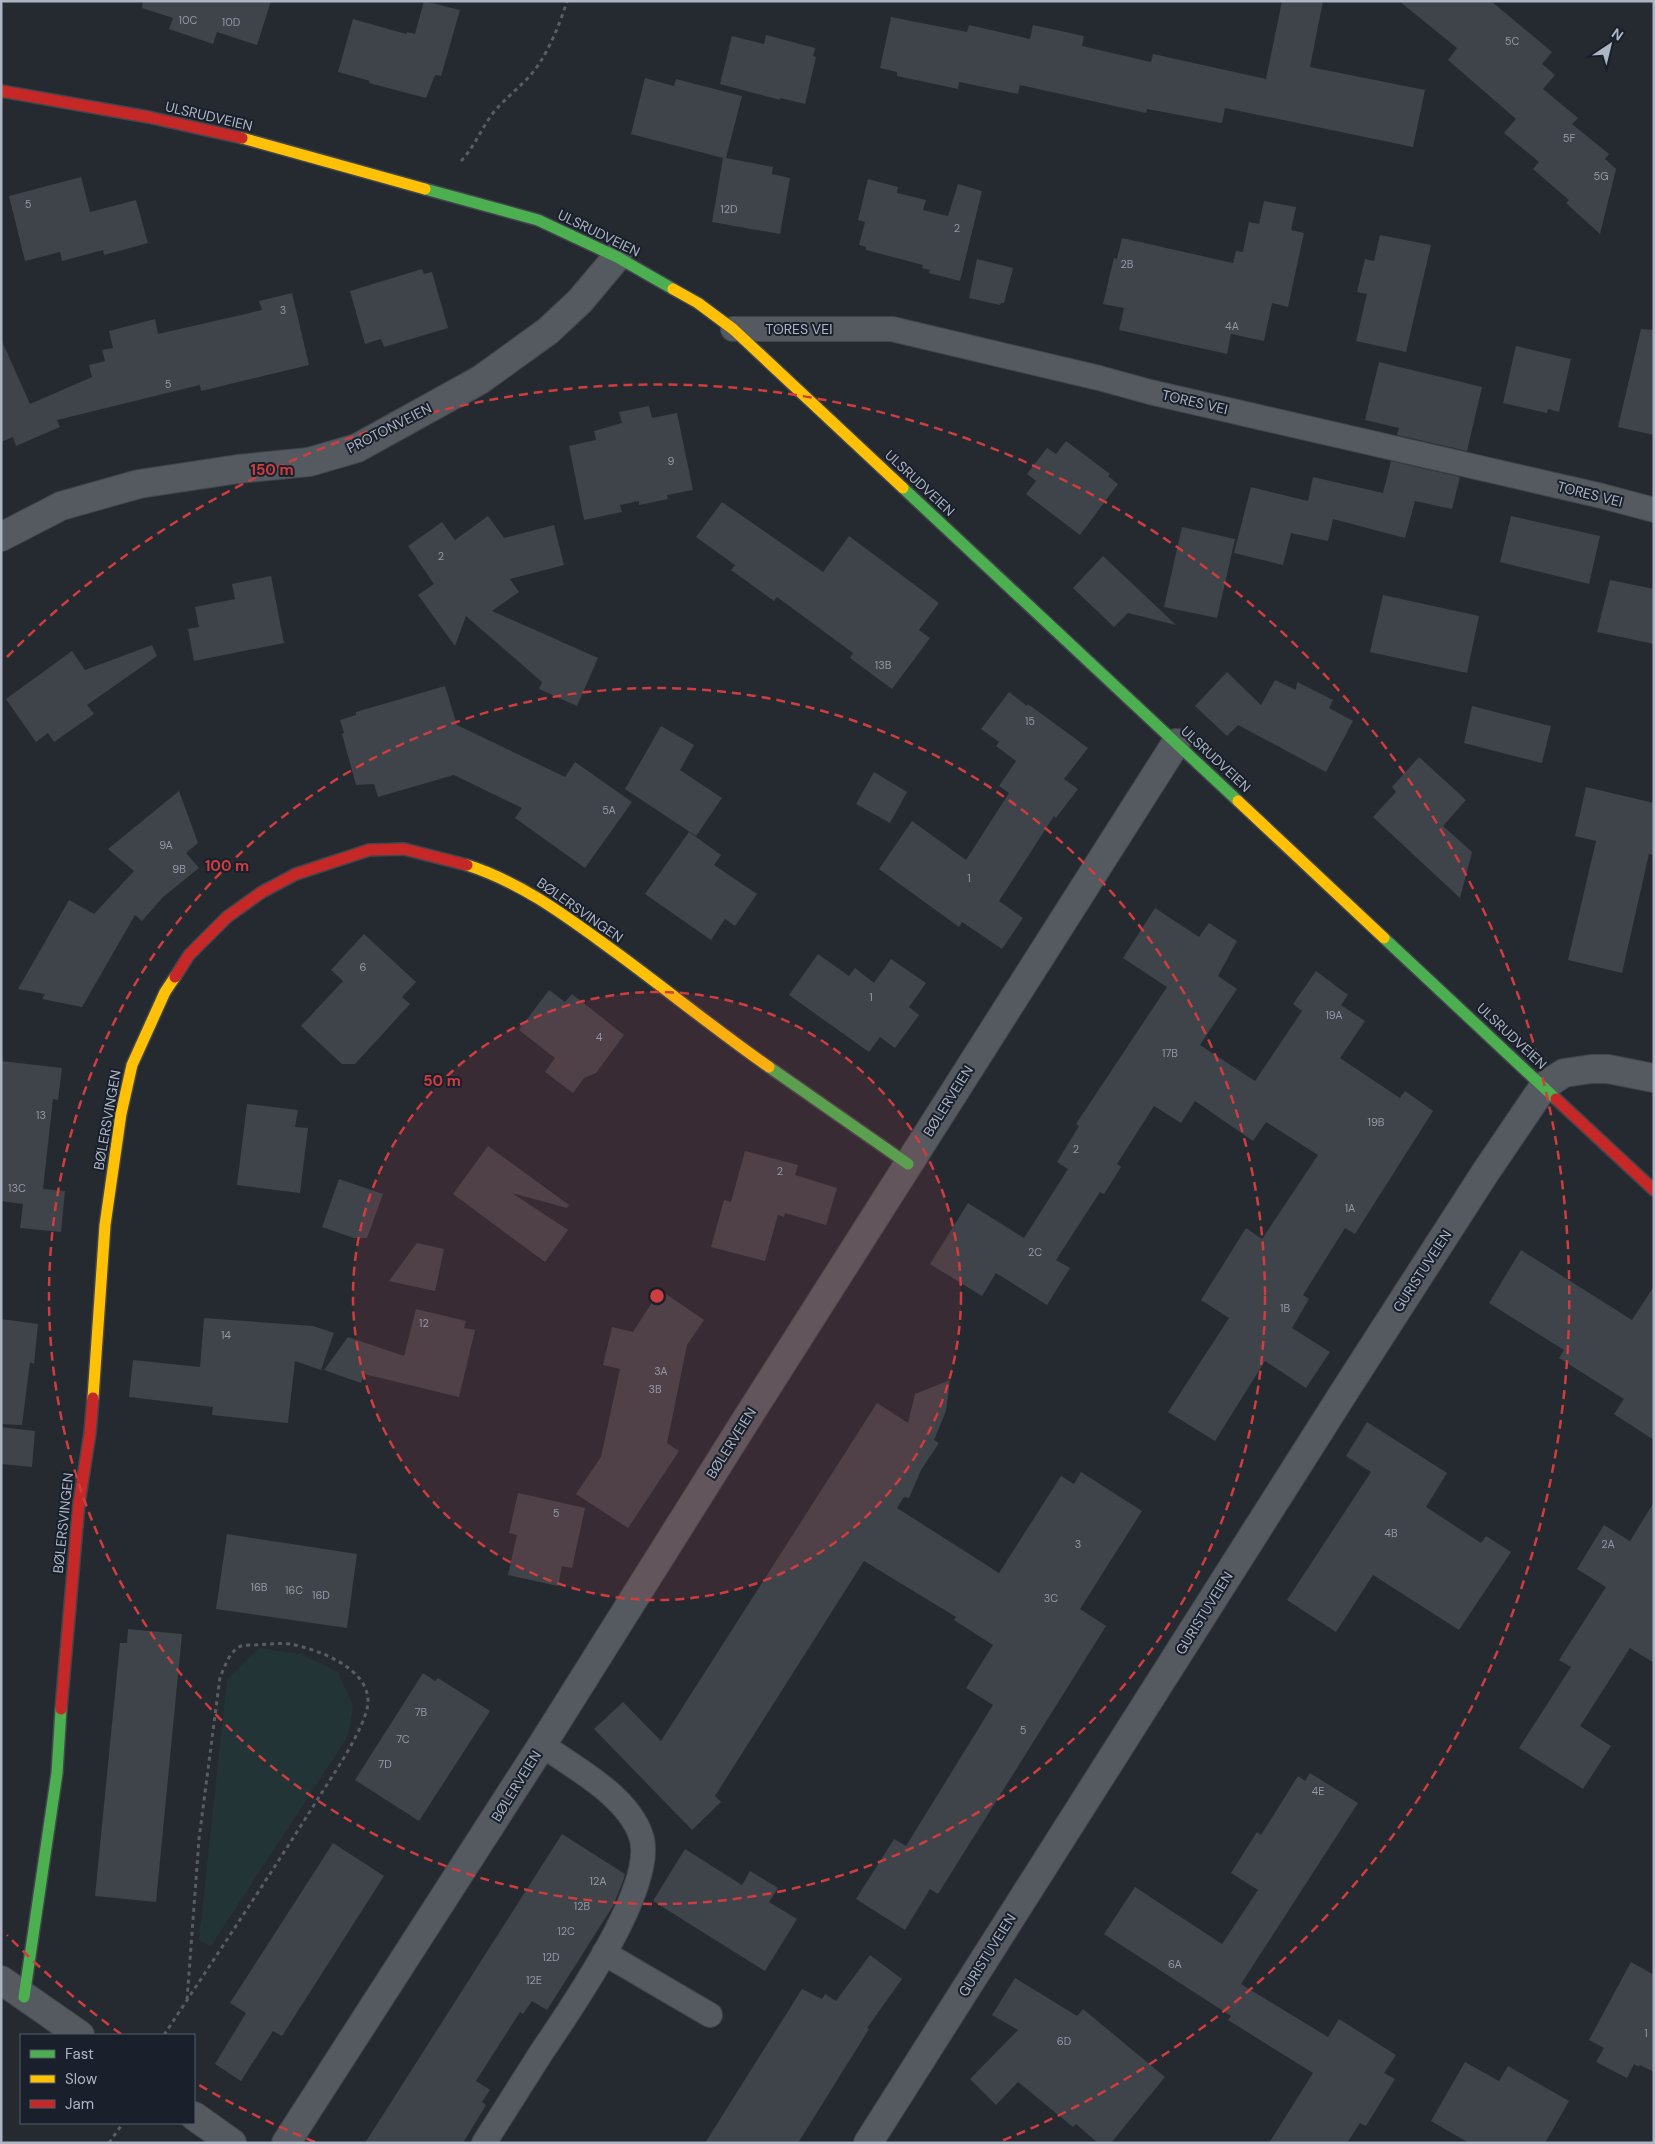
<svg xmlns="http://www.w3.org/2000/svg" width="1655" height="2144" viewBox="0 0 1655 2144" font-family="'DM Sans',sans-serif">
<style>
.green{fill:#233437}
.building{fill:#3f434a}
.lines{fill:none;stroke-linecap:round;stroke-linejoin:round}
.lane-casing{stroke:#42464c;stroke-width:26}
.street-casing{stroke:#42464c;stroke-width:30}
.fast-casing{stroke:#42464c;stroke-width:14}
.slow-casing{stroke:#42464c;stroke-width:14}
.jam-casing{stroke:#42464c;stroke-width:14}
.path{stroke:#585c63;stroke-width:3;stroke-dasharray:4 4;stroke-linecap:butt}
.lane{stroke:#555960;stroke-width:24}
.street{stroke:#555960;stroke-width:28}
.fast{stroke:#4caf50;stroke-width:11}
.slow{stroke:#ffc107;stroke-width:11}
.jam{stroke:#c62828;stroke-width:11}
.ring{fill:none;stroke:#d03d3f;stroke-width:2.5;stroke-dasharray:9 6}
.labels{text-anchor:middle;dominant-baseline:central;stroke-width:4;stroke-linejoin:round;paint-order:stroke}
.number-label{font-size:11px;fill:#9298a6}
.street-label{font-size:14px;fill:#aeb5c4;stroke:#19202b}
.centre{fill:#d03d3f;stroke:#19202b;stroke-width:2.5}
.ring-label{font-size:15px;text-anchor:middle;font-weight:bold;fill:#d03d3f;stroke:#19202b;stroke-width:4;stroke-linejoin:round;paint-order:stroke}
</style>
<rect width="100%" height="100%" fill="#252a31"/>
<polygon class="green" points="259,1648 300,1654 338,1672 353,1706 348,1736 211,1946 199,1940 227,1680"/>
<g class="building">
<polygon points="143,1 271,1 257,45 217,32 213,44 169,29 173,18 142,8"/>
<polygon points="424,1 460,10 441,76 435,75 426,98 369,83 370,81 338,72 353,19 406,34 407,32 415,34"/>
<polygon points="1282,1 1323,1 1310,67 1425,90 1413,147 1225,108 1222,123 1147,109 1146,113 1020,85 1018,94 959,82 958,89 897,76 897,72 880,68 891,17 967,32 969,25 1030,39 1033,25 1084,36 1082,46 1151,62 1153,54 1266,79"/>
<polygon points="1399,1 1491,1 1552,52 1542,64 1555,75 1543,89 1578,118 1572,124 1609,154 1605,159 1616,169 1600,234 1566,203 1569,200 1533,169 1539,162 1504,133 1516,119 1448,60 1457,48"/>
<polygon points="766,35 815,48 813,56 816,57 805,104 780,98 780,100 720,84 732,36 764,44"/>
<polygon points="645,78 674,86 676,79 742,96 726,158 773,167 772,174 790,178 780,234 712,222 723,158 631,134"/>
<polygon points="81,177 90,212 136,200 148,243 104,255 103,250 62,261 60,252 25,261 9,196"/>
<polygon points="868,179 898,187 897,193 926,200 923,210 948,216 958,184 982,191 960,281 929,273 930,270 922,268 923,265 866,250 866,247 859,245 865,222 858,220"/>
<polygon points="1264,201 1296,207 1291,230 1304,233 1288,307 1272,303 1264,341 1231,334 1227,354 1119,330 1124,308 1103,304 1114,258 1117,259 1122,238 1233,263 1236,251 1243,252 1249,222 1259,224"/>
<polygon points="1380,235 1431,245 1406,352 1356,341 1367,294 1357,292 1365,259 1374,261"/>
<polygon points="977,259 1013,268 1004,303 1001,303 1000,305 969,298"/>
<polygon points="422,269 424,274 432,272 448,328 384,347 381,339 365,344 350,291"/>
<polygon points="292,293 309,365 201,391 200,385 57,420 60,427 16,446 13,437 1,442 1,339 30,404 92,377 89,365 105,361 102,350 113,348 109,331 155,319 158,334 262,310 259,301"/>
<polygon points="1641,329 1654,330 1654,435 1618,427"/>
<polygon points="1516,346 1571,359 1559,412 1548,409 1547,413 1503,403"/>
<polygon points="1379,362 1482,387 1467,451 1397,435 1399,428 1365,420"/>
<polygon points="649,406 652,418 677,413 693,490 667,495 668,499 639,505 639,501 620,505 622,512 584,520 569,446 596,440 594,431 622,423 619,412"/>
<polygon points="1066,441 1110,474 1108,476 1118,484 1080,535 1026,494 1036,481 1027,474 1047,448 1056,454"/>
<polygon points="1391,461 1460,477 1452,509 1415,501 1405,538 1333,519 1328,541 1291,533 1283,565 1234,553 1251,487 1308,501 1313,477 1383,493"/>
<polygon points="722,502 823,572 849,536 939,603 919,630 930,638 892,689 850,658 853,653 777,597 774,601 731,570 735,565 696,537"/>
<polygon points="488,516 504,538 554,525 564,565 510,579 519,592 492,611 598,658 577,706 539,689 542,682 466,616 455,646 418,595 434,584 408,546 442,522 455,540"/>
<polygon points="1511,516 1600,536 1589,584 1500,562"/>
<polygon points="1182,527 1235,539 1217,618 1164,607"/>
<polygon points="1103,556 1176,625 1128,613 1114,627 1073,588"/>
<polygon points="271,576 284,643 194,661 188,629 199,627 195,607 235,599 232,584"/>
<polygon points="1610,580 1654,589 1654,644 1597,632"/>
<polygon points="1383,595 1479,616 1467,673 1370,652"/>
<polygon points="152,645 157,656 87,705 94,714 54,742 48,733 36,742 6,699 72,651 85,670"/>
<polygon points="1227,672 1261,705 1275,680 1296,690 1297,682 1333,700 1329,708 1353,721 1326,772 1238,725 1227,736 1195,706"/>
<polygon points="445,686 457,725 565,777 575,762 632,802 585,868 515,818 522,808 454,775 378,797 374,784 356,785 342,734 344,733 340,720 356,715 356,712"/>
<polygon points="1009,692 1027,706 1028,704 1088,748 1064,779 1078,789 1056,818 1054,816 999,901 1023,918 1002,949 962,922 959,927 879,869 912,821 966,860 1009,793 999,786 1016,761 996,746 999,742 981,729"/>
<polygon points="1472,706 1551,726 1542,763 1464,743"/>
<polygon points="661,726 694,745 680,770 722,798 696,836 625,789"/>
<polygon points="1419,757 1466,800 1443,826 1472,852 1460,898 1373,817 1396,792 1392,787"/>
<polygon points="874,772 907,792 890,823 856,804"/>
<polygon points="1586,787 1654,803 1654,855 1649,854 1622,973 1568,960 1596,841 1575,836"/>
<polygon points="179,791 198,843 186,853 199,868 163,897 142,921 135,915 82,1007 42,999 45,994 18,989 69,900 94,914 134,871 108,849"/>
<polygon points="689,832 721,855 714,865 757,894 735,926 725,919 711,940 645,894"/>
<polygon points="1155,908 1199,937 1209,923 1237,941 1218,976 1237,989 1200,1045 1255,1081 1302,1011 1293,1004 1316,971 1348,995 1341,1005 1365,1021 1340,1058 1400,1098 1405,1091 1433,1111 1355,1234 1345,1228 1303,1295 1309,1299 1292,1328 1330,1352 1306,1388 1265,1361 1215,1441 1168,1412 1229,1318 1201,1300 1246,1228 1262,1239 1318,1155 1266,1122 1253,1141 1195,1101 1181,1123 1154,1106 1117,1164 1121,1167 1104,1194 1100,1192 1056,1260 1070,1268 1047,1305 996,1273 982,1296 930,1264 968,1203 1024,1238 1068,1169 1057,1162 1079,1126 1076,1124 1167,987 1123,958"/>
<polygon points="364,934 416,982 402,997 410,1004 355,1064 342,1064 301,1026 343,981 331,970"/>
<polygon points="818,954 849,976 855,968 874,983 891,959 926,983 909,1007 919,1015 895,1048 880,1037 869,1052 789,995"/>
<polygon points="549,990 565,1002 572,994 624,1035 596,1073 584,1078 573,1093 545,1072 555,1058 519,1030"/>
<polygon points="1,1061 62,1068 58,1100 53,1099 43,1189 65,1191 61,1232 20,1228 23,1204 1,1201"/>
<polygon points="247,1104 298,1110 295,1127 308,1128 300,1193 237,1185"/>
<polygon points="488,1146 569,1205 567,1208 512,1193 568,1230 545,1262 453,1194"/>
<polygon points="745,1151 798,1165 795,1175 837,1188 826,1225 785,1213 784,1217 778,1215 765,1261 711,1247 724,1200 731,1202"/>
<polygon points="339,1179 383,1194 367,1238 354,1238 322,1227"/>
<polygon points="417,1243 444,1249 435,1291 389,1281"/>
<polygon points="1521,1250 1632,1320 1654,1286 1654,1440 1614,1414 1624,1399 1559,1358 1564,1350 1489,1303"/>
<polygon points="660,1290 704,1320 687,1345 667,1443 679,1451 628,1528 576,1494 601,1457 620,1369 603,1365 612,1327 633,1332"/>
<polygon points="416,1309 466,1321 464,1328 475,1330 459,1397 364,1374 361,1383 324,1370 348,1337 404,1356"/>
<polygon points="204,1318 313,1326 334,1333 321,1370 295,1361 288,1423 212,1415 213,1407 129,1397 133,1360 200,1367"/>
<polygon points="1,1319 38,1324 34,1364 30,1362 22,1425 1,1424"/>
<polygon points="950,1380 946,1411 934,1440 939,1443 921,1470 909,1498 904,1497 897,1508 999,1573 1061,1476 1074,1484 1081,1472 1142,1511 1080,1609 1106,1626 938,1894 930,1889 905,1930 856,1899 894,1839 906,1846 993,1705 966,1688 993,1645 954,1620 956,1617 864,1561 715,1796 721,1802 692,1830 594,1729 623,1702 661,1741 877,1403 908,1423 915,1394"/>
<polygon points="1367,1422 1447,1473 1426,1507 1481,1543 1486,1536 1511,1552 1459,1630 1373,1575 1336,1632 1287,1600 1371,1472 1346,1456"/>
<polygon points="1,1427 35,1431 32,1467 1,1464"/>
<polygon points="518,1493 585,1508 572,1568 562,1566 558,1586 508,1575 517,1535 509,1533"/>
<polygon points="1654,1502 1654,1663 1630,1648 1580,1726 1611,1746 1583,1789 1519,1748 1571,1667 1559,1660 1606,1587 1577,1569 1604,1525 1630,1541"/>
<polygon points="227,1534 357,1554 347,1628 216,1609"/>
<polygon points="128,1629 182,1634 156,1902 95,1896 120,1643 127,1643"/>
<polygon points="423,1673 435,1681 438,1678 490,1711 419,1821 355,1780"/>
<polygon points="1310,1773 1358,1803 1241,1984 1328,2037 1339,2019 1396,2055 1384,2073 1395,2079 1366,2126 1360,2123 1347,2143 1269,2143 1313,2073 1228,2020 1231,2016 1104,1934 1135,1887 1222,1944 1258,1890 1231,1873 1257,1832 1261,1835 1298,1776 1305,1781"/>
<polygon points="562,1834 625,1874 623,1881 613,1906 547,2010 532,2001 523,2014 520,2012 476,2081 490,2090 482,2102 486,2105 463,2143 365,2143"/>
<polygon points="333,1843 384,1876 282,2036 273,2031 241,2081 215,2064 246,2013 230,2003"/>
<polygon points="685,1849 742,1885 750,1871 778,1888 769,1902 797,1919 765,1971 653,1901"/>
<polygon points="870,1955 902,1979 867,2028 869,2029 798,2143 705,2143 802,1989 822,1999 825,1994 836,2001"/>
<polygon points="1631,1962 1654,1975 1654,2072 1640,2065 1639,2067 1634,2064 1627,2078 1596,2062 1604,2048 1589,2040"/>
<polygon points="1015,1978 1077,2016 1083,2009 1165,2077 1111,2143 1098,2143 1076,2124 1073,2127 1018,2082 996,2105 970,2079 1018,2030 992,2015"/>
<polygon points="1465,2062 1499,2081 1508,2066 1569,2101 1545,2143 1469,2143 1431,2121"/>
</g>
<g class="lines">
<g class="lane-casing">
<g id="lane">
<polyline points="733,329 892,329 1099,378 1150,392 1602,496 1654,510"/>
<polyline points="604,1953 710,2015"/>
<path d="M 484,2143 C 503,2113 522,2083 541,2053 C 569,2011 658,1885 641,1836 C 628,1796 575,1768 542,1745"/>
</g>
</g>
<g class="street-casing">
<g id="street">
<polyline points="1,537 61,506 139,484 238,469 309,462 357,448 480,380 548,331 580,301 617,257"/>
<polyline points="1,1980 80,2035"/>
<polyline points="194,2116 232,2143"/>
<polyline points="286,2143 542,1745 746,1420 1176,743"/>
<polyline points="868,2143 1346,1389 1485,1173 1544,1086 1564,1073 1591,1069 1608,1069 1654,1078"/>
</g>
</g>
<g class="fast-casing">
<g id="fast">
<polyline points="425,189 538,220 617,257 673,289"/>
<polyline points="903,488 1238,801"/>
<polyline points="1384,938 1556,1099"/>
<polyline points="769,1067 908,1164"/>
<polyline points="24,1997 57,1773 61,1709"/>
</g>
</g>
<g class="slow-casing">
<g id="slow">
<polyline points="242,138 425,189"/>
<polyline points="673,289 698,303 733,329 903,488"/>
<polyline points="1238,801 1384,938"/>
<path d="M 467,865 C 523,883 567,917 614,951 C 666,989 716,1030 769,1067"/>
<polyline points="93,1398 105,1225 121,1114 132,1065 165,992 175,977"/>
</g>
</g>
<g class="jam-casing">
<g id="jam">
<polyline points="1,91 148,117 242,138"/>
<polyline points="175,977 189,955 227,917 262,892 296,874 369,850 404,849 467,865"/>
<polyline points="1556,1099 1654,1190"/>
<polyline points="61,1709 79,1503 90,1433 93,1398"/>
</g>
</g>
<g class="path">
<path d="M 461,161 C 475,146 481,129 493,113 C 503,101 515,91 526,80 C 545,61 559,27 567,1"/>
<path d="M 164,2035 C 216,1956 269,1877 319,1797 C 333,1775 366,1727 368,1703 C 370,1668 317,1649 290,1644 C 278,1643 267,1644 256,1645 C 251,1645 245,1645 241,1646 C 229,1651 225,1667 220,1677 L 199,1839 L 187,2000"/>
<polyline points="109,2143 123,2123"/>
</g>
<use href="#lane" class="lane"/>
<use href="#street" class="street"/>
<use href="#fast" class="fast"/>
<use href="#slow" class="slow"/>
<use href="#jam" class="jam"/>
</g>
<circle cx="657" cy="1296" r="304" fill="#d03d3f" fill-opacity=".12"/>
<g class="ring">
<circle cx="657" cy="1296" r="304"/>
<circle cx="657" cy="1296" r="608"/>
<path d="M315 2142A912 912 0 0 1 194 2082M121 2034A912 912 0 0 1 7 1935M7 657A912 912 0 1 1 999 2142"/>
</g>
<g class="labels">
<g class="number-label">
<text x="188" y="20">10C</text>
<text x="231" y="22">10D</text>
<text x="1512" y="41">5C</text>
<text x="1569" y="138">5F</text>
<text x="1601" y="176">5G</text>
<text x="28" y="204">5</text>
<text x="729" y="209">12D</text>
<text x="957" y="228">2</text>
<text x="1127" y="264">2B</text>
<text x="283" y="310">3</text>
<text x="1232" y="326">4A</text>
<text x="168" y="384">5</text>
<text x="671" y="461">9</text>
<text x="441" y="556">2</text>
<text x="883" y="665">13B</text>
<text x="1030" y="721">15</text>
<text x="609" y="810">5A</text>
<text x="166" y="845">9A</text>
<text x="179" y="869">9B</text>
<text x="969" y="878">1</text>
<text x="363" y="967">6</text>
<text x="871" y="997">1</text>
<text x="1334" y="1015">19A</text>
<text x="599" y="1037">4</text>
<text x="1170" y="1053">17B</text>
<text x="41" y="1115">13</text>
<text x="1376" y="1122">19B</text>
<text x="1076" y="1149">2</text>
<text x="780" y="1171">2</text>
<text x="17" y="1188">13C</text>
<text x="1350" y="1208">1A</text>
<text x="1035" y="1252">2C</text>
<text x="1285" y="1308">1B</text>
<text x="424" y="1323">12</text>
<text x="226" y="1335">14</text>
<text x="661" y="1371">3A</text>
<text x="655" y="1389">3B</text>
<text x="556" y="1513">5</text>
<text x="1391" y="1533">4B</text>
<text x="1078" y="1544">3</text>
<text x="1608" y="1544">2A</text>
<text x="259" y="1587">16B</text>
<text x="294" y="1590">16C</text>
<text x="321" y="1595">16D</text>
<text x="1051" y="1598">3C</text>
<text x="421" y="1712">7B</text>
<text x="1023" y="1730">5</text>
<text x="403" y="1739">7C</text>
<text x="385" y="1764">7D</text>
<text x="1318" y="1791">4E</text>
<text x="598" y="1881">12A</text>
<text x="582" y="1906">12B</text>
<text x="566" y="1931">12C</text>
<text x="551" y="1957">12D</text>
<text x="1175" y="1964">6A</text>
<text x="534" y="1980">12E</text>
<text x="1646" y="2033">1</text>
<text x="1064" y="2041">6D</text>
</g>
<g class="street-label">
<text transform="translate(209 116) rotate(13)">ULSRUDVEIEN</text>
<text transform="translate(599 233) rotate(26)">ULSRUDVEIEN</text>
<text x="799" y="329">TORES VEI</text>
<text transform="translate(1195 402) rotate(13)">TORES VEI</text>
<text transform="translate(389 428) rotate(-27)">PROTONVEIEN</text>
<text transform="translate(920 483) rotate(43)">ULSRUDVEIEN</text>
<text transform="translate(1590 494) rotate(14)">TORES VEI</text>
<text transform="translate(1216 759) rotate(43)">ULSRUDVEIEN</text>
<text transform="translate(580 910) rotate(35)">BØLERSVINGEN</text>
<text transform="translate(1512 1036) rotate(43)">ULSRUDVEIEN</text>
<text transform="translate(948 1101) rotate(-58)">BØLERVEIEN</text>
<text transform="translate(107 1120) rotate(-80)">BØLERSVINGEN</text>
<text transform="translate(1422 1271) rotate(-57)">GURISTUVEIEN</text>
<text transform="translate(731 1443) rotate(-58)">BØLERVEIEN</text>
<text transform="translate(63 1523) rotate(-84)">BØLERSVINGEN</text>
<text transform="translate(1204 1613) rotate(-58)">GURISTUVEIEN</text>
<text transform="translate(516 1786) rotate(-58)">BØLERVEIEN</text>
<text transform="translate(987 1955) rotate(-58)">GURISTUVEIEN</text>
</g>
</g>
<circle cx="657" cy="1296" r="8" class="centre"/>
<g class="ring-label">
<text x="272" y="475">150 m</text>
<text x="227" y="871">100 m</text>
<text x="442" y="1086">50 m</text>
</g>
<rect width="1655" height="2144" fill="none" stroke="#aeb5c4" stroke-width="5"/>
<rect x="20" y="2034" width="175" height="90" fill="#19202b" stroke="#555c68"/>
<rect x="30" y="2050" width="25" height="8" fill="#4caf50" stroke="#555c68"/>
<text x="65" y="2059" font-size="15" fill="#aeb5c4">Fast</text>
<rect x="30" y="2075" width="25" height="8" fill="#ffc107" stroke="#555c68"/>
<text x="65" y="2084" font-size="15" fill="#aeb5c4">Slow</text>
<rect x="30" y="2100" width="25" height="8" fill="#c62828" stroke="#555c68"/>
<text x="65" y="2109" font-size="15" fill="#aeb5c4">Jam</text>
<g transform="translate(1610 45) rotate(35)" stroke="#19202b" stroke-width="4" paint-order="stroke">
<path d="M0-4L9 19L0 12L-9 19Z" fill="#aeb5c4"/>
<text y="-8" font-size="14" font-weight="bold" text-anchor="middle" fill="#aeb5c4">N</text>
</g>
</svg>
